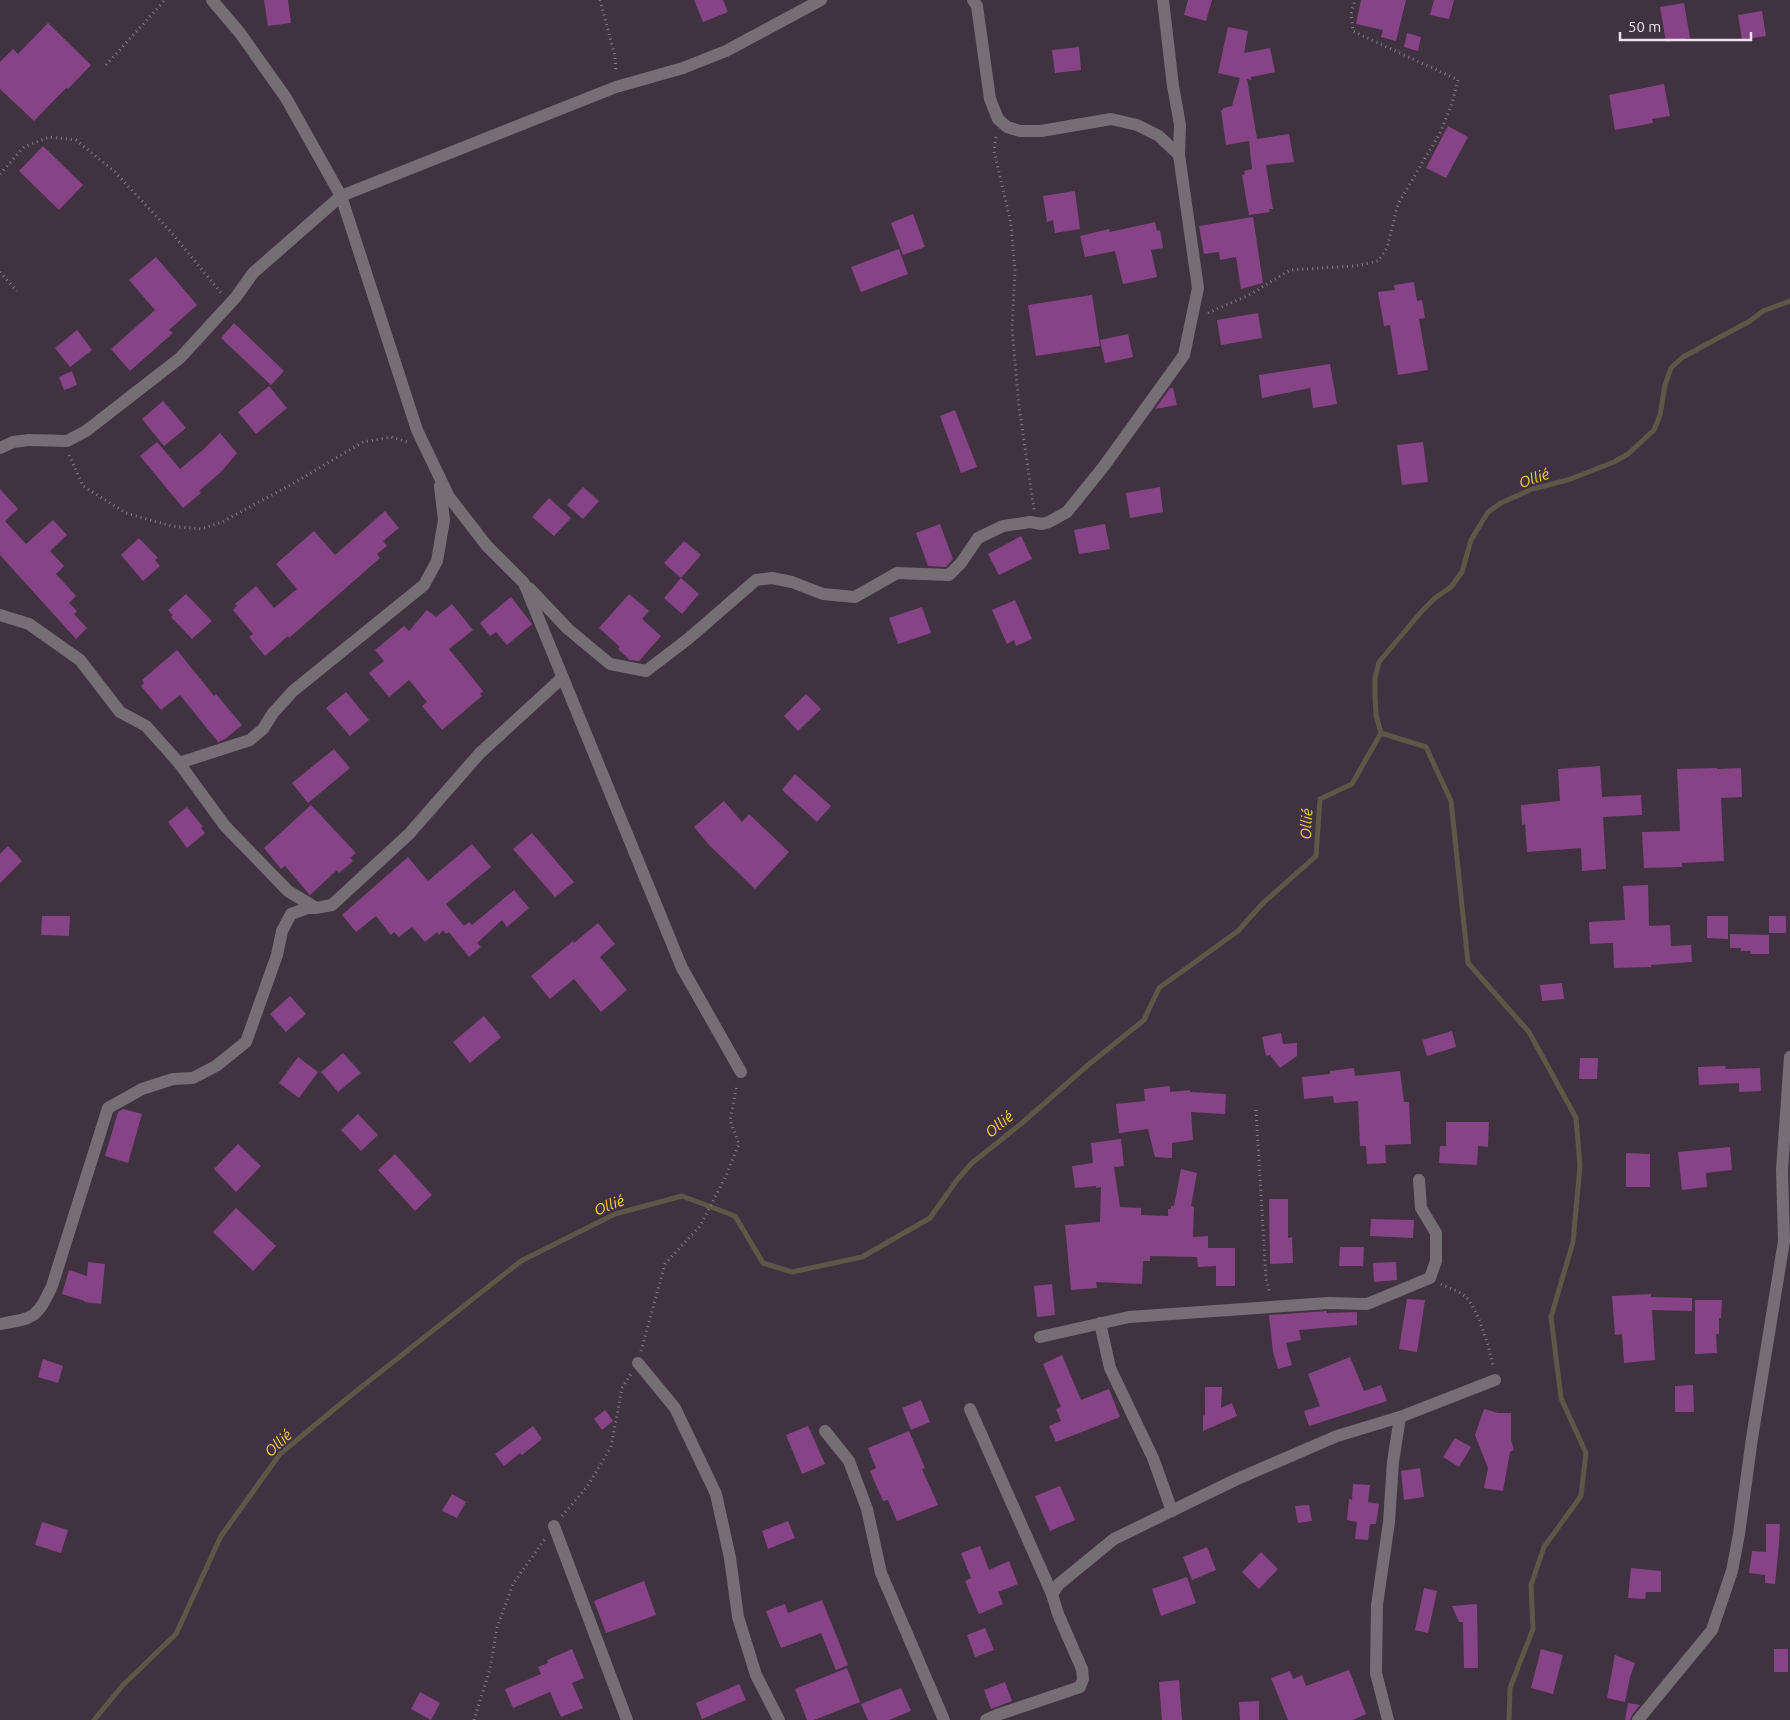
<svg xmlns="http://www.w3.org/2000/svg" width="1790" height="1720" viewBox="0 0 1790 1720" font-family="Ubuntu,sans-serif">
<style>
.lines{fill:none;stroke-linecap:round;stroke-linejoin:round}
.stream{stroke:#605647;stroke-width:5}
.building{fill:#864487}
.path{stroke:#887c88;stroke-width:3;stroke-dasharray:1 4;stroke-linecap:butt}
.minor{stroke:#756e75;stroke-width:12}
.labels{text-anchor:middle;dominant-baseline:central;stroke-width:4.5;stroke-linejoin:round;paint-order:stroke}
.water-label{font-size:15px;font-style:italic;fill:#fdd046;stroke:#403240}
</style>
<rect width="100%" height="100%" fill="#403240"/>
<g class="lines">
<g class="stream">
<polyline points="1381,733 1426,747 1451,801 1468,963 1529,1032 1576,1118 1580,1166 1573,1242 1551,1317 1561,1398 1586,1453 1581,1496 1544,1547 1531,1585 1533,1629 1510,1688 1509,1720"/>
<polyline points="94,1720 123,1685 176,1634 221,1536 280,1454 355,1392 521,1261 615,1214 682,1196 735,1216 763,1263 792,1272 862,1257 930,1218 957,1180 972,1163 1022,1123 1088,1065 1144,1020 1159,988 1238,931 1263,903 1316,856 1320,799 1352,784 1381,733 1376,715 1375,695 1375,678 1379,662 1422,611 1435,598 1451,587 1462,572 1471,540 1488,512 1501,503 1532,489 1568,480 1614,462 1628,454 1654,430 1660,415 1665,385 1671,368 1683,357 1750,321 1763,311 1790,301"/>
</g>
</g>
<g class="building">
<polygon points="264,0 288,0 291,23 268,26"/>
<polygon points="694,0 723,0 728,12 703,22"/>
<polygon points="1188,0 1212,0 1206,21 1184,15"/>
<polygon points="1361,0 1406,0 1396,41 1381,37 1383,30 1356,24"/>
<polygon points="1434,0 1454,0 1449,19 1430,15"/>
<polygon points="1684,3 1690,38 1666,42 1660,7"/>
<polygon points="1762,11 1766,36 1742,40 1738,15"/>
<polygon points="48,23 91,65 68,89 66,88 34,121 0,89 0,62 13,49 18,54"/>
<polygon points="1228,27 1248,31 1244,53 1270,48 1275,72 1251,77 1251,80 1247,79 1257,139 1289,134 1294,162 1266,165 1273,209 1269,209 1270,212 1249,215 1242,175 1245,174 1244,171 1252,169 1249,141 1226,145 1221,110 1223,110 1223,108 1232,106 1240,78 1218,73"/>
<polygon points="1407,33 1421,37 1418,51 1404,47"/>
<polygon points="1079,47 1081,70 1055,73 1052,50"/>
<polygon points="1664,84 1670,116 1652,119 1653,123 1615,130 1609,95"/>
<polygon points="1448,126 1468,137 1446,178 1426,168"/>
<polygon points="43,146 83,185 59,210 19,171"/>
<polygon points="1075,191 1080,229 1055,233 1053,220 1047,222 1043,196"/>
<polygon points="913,214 925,247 903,255 891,223"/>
<polygon points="1253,217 1263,283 1241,289 1236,257 1220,260 1219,252 1204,254 1199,226"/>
<polygon points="1155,222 1157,231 1160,230 1163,248 1151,250 1157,277 1123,284 1115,251 1085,257 1080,236 1109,229 1110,232"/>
<polygon points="899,249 908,274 861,292 851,267"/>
<polygon points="156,257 197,305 169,330 173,333 130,371 111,349 155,310 129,280"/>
<polygon points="1414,282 1417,301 1422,300 1425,318 1419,319 1428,370 1398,375 1390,325 1384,326 1378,292 1395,290 1394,285"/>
<polygon points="1092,295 1100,346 1036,356 1028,305"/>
<polygon points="1258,313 1262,338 1221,345 1217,320"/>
<polygon points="234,323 284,371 271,385 221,338"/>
<polygon points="77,330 92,350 70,367 55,348"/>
<polygon points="1128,334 1133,357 1105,363 1100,340"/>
<polygon points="1330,364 1337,404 1313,408 1310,388 1262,398 1259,375"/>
<polygon points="72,371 77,385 64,390 59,377"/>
<polygon points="269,386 287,408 256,434 238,412"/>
<polygon points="1170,388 1173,388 1177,405 1155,409"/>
<polygon points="163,401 186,428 164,446 142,419"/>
<polygon points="955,410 977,467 961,473 940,416"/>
<polygon points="220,433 237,453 221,472 199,491 201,493 183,508 140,456 157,442 180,469 204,449"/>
<polygon points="1423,442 1428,482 1402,485 1397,445"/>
<polygon points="583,487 599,501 583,519 567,505"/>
<polygon points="1160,487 1163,512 1130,518 1126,493"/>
<polygon points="0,489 18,509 5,521 26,544 53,520 67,535 50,551 64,566 56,574 76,596 69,603 77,611 74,614 87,628 76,639 0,555"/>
<polygon points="549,498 571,518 554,536 532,517"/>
<polygon points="385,511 399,528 383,541 387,546 377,554 380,558 289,638 288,636 265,656 249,637 253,634 233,610 237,606 235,604 256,586 274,608 297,589 276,564 314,531 335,555"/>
<polygon points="940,524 953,559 946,567 928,566 916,533"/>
<polygon points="1105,524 1110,549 1079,554 1074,530"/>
<polygon points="1021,536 1032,559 999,575 988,554"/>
<polygon points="139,538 158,558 155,560 160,566 143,581 121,555"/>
<polygon points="684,541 701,555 681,578 664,563"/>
<polygon points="681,578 699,594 682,614 664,598"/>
<polygon points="186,594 212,621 192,639 171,617 173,615 168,610"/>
<polygon points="629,594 649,611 642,619 661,636 639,661 630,660 618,649 620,647 599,628"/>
<polygon points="511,597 532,624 507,645 496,632 490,636 480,623"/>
<polygon points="1015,600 1032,639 1016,646 1014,640 1007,644 992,610"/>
<polygon points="452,604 473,630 449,649 483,691 480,694 482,696 442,730 422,706 427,702 409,680 389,697 369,673 384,661 375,650 404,626 409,631 427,610 436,617"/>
<polygon points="922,607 931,633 898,644 889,618"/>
<polygon points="177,650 214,696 216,694 242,725 225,739 218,742 180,695 161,710 141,686 144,683 142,680"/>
<polygon points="346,692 369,720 350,736 326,708"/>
<polygon points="806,694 821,709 798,731 784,716"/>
<polygon points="334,749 350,768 308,803 292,783"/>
<polygon points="1600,766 1602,797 1641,795 1642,815 1603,817 1606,869 1582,871 1581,848 1527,852 1525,824 1522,825 1521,805 1560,801 1558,769"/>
<polygon points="1717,768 1717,769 1741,768 1742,797 1721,798 1724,861 1682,863 1682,867 1644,868 1642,832 1680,831 1677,769"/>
<polygon points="795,774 831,806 817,822 782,790"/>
<polygon points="724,801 742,822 749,814 789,852 755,889 709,845 694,827"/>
<polygon points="311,805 356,853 350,858 353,861 339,873 337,870 310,895 285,866 281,869 264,848"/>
<polygon points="187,807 203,827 201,828 205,833 187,848 168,822"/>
<polygon points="532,833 574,882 555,897 513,849"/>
<polygon points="472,844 491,867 446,904 464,926 469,922 472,925 514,890 529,908 507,927 502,920 477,943 481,947 469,957 449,932 446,934 443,930 439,935 437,932 425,942 412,927 399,937 394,932 391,935 376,916 356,932 342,915 408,857 428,881"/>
<polygon points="8,846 22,861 0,883 0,854"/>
<polygon points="1648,885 1649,926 1670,925 1671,946 1691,945 1692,962 1651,965 1651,967 1614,968 1613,943 1590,944 1589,922 1625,920 1623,886"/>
<polygon points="42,916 70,916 69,936 41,935"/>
<polygon points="1707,916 1728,916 1728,939 1707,938"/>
<rect x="1769" y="916" width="17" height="17"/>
<polygon points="598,923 615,944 600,957 627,990 601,1012 574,979 550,999 531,976 573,941 574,943"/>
<polygon points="1730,934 1769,935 1769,954 1750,954 1751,951 1741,951 1741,948 1730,948"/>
<polygon points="1562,983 1564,999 1542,1001 1540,985"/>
<polygon points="290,996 306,1014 286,1032 270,1014"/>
<polygon points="484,1016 501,1037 470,1063 453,1042"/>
<polygon points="1452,1031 1456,1047 1427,1056 1422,1040"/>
<polygon points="1281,1033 1283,1044 1297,1043 1297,1056 1280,1068 1270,1055 1266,1056 1262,1037"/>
<polygon points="343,1053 361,1073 338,1092 321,1072"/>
<polygon points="298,1057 318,1072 299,1098 279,1083"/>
<polygon points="1580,1058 1598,1058 1597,1079 1579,1079"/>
<polygon points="1725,1066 1726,1069 1760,1068 1761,1091 1739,1092 1739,1083 1699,1085 1698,1067"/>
<polygon points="1354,1068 1355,1076 1400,1071 1404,1102 1409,1102 1411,1144 1385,1145 1386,1163 1367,1164 1366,1146 1360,1146 1358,1101 1334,1103 1333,1096 1304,1099 1302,1077 1330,1074 1330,1071"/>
<polygon points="1170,1086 1170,1092 1190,1090 1190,1092 1226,1094 1225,1114 1191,1112 1193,1140 1172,1143 1172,1158 1155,1157 1148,1129 1119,1133 1116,1104 1145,1101 1144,1089"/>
<polygon points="123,1109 142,1114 128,1163 105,1156 118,1112"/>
<polygon points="358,1114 378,1135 361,1151 341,1130"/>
<polygon points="1446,1122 1489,1122 1488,1147 1478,1146 1477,1165 1439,1163 1440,1146 1446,1146"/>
<polygon points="1121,1139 1124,1166 1114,1167 1120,1207 1141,1208 1141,1215 1168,1216 1168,1209 1171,1209 1171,1206 1174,1206 1181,1169 1197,1173 1191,1206 1194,1207 1193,1237 1208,1236 1208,1248 1235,1248 1235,1286 1216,1286 1216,1266 1198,1267 1197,1257 1150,1256 1150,1261 1143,1261 1142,1284 1096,1282 1097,1288 1071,1290 1065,1225 1100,1222 1101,1187 1096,1188 1096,1186 1075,1188 1072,1166 1093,1163 1091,1143"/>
<polygon points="238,1144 261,1166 236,1192 214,1169"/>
<polygon points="1730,1147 1732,1170 1706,1173 1707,1187 1682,1190 1678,1152"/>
<polygon points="1626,1153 1650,1154 1650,1187 1626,1187"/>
<polygon points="395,1154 432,1195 415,1211 378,1170"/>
<polygon points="1269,1199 1288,1199 1288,1238 1292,1237 1293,1263 1270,1264"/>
<polygon points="236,1208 276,1246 253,1271 213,1232"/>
<polygon points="1371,1219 1414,1220 1413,1238 1370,1236"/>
<polygon points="1340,1247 1364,1247 1363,1266 1339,1266"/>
<polygon points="88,1262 105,1264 101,1304 84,1302 85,1301 62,1294 69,1270 87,1276"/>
<polygon points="1396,1262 1397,1280 1374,1282 1373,1263"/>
<polygon points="1052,1284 1055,1315 1037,1317 1034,1286"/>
<polygon points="1651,1294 1651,1297 1692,1298 1692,1311 1652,1310 1655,1360 1624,1363 1622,1334 1615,1335 1612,1296"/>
<polygon points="1407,1299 1425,1300 1417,1352 1399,1349"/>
<polygon points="1695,1300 1722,1300 1721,1318 1719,1318 1719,1334 1716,1334 1717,1353 1695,1354"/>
<polygon points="1327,1311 1327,1313 1357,1312 1357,1325 1299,1330 1301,1340 1286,1343 1292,1365 1278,1369 1273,1352 1269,1315"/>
<polygon points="1062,1355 1081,1400 1109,1389 1120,1417 1056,1442 1049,1426 1061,1421 1056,1409 1061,1407 1043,1364"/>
<polygon points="1350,1357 1364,1391 1381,1385 1387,1401 1309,1426 1304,1411 1320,1406 1308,1374"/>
<polygon points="43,1359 63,1366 58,1383 38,1377"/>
<polygon points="1693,1385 1694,1412 1675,1412 1675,1386"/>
<polygon points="1205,1387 1222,1387 1221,1408 1232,1403 1237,1416 1203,1431 1203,1416 1205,1415"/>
<polygon points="921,1400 930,1422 911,1430 902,1408"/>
<polygon points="1484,1409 1498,1413 1511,1413 1511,1440 1514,1450 1510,1452 1503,1491 1484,1488 1488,1468 1475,1435"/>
<polygon points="605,1410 613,1421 602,1430 594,1419"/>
<polygon points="533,1426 542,1439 522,1455 520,1453 504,1466 495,1454"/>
<polygon points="808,1426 825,1464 802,1474 786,1435"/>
<polygon points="909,1431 925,1468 922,1469 938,1505 897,1521 888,1500 883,1501 870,1471 876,1468 868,1448"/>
<polygon points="1455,1438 1471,1447 1459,1467 1443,1457"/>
<polygon points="1420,1468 1424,1497 1404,1500 1401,1471"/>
<polygon points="1353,1484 1370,1485 1368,1502 1379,1504 1376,1524 1370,1524 1368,1540 1355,1539 1357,1522 1347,1520 1349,1499 1352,1500"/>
<polygon points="1060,1486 1075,1520 1050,1531 1035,1496"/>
<polygon points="452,1494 466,1502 457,1518 442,1511"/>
<polygon points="1309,1505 1312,1521 1298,1523 1295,1506"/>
<polygon points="788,1521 795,1538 768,1549 762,1531"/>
<polygon points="42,1522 68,1530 61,1553 35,1545"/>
<polygon points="1766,1524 1780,1524 1779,1544 1775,1584 1765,1583 1765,1575 1749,1573 1752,1551 1766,1552"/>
<polygon points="980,1546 989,1570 1009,1561 1018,1584 998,1592 1003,1604 979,1614 965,1581 971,1578 961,1553"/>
<polygon points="1207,1547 1216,1570 1192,1580 1183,1557"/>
<polygon points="1261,1552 1278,1569 1259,1589 1242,1572"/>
<polygon points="1631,1568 1661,1571 1661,1592 1646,1592 1645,1599 1628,1598"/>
<polygon points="1187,1577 1196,1603 1161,1616 1152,1589"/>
<polygon points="644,1581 656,1615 606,1633 594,1601"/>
<polygon points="1424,1588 1437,1591 1428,1633 1415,1630"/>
<polygon points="822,1600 848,1665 836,1670 821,1633 781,1648 766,1611 785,1604 788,1613"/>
<polygon points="1477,1604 1478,1668 1464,1668 1463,1622 1459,1622 1452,1606"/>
<polygon points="985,1628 994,1650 975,1657 967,1635"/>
<polygon points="572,1649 584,1678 572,1683 583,1708 561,1717 550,1692 513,1708 505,1689 541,1674 538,1667 548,1663 547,1660"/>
<polygon points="1541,1649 1563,1655 1553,1694 1531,1688"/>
<rect x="1774" y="1649" width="14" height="23"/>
<polygon points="1615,1655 1635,1663 1630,1677 1625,1702 1607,1698"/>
<polygon points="847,1668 860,1702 814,1720 807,1720 795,1689"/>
<polygon points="1349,1670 1366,1714 1353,1720 1288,1720 1271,1678 1290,1671 1293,1679 1302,1675 1306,1686"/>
<polygon points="1179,1680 1182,1720 1162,1720 1159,1682"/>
<polygon points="1005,1682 1012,1701 991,1709 984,1690"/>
<polygon points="739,1684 746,1700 702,1719 696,1703"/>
<polygon points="901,1688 911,1711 889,1720 868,1720 861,1704"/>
<polygon points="420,1692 440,1703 431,1720 411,1709"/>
<polygon points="1259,1701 1259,1720 1240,1720 1239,1702"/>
<polygon points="1628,1703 1640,1705 1632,1715 1630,1720 1625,1720"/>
</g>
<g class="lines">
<g class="path">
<polyline points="600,0 615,56 616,73"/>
<polyline points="106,65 165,0"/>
<polyline points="996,137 994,151 1011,224 1015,271 1012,328 1019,406 1034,510"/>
<polyline points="0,174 24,147 49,137 76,140 115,172 170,231 221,293"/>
<polyline points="0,272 17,291"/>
<path d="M 1208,313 L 1249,295 L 1290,270 L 1355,266 L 1378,261 L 1387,248 L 1398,204 L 1440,133 L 1452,103 L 1458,80 C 1423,63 1387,48 1353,31 L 1351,14 L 1355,0"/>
<polyline points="69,455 83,486 126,513 171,526 201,529 222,522 294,483 363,442 391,437 407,442"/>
<polyline points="1256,1110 1266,1279 1270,1294"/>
<path d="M 1441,1284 C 1448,1288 1460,1291 1466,1297 C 1478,1309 1490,1350 1493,1367"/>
<polyline points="641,1351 665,1264 700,1226 726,1176 739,1144 730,1120 737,1085"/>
<polyline points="562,1516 587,1487 611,1447 622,1388 631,1374"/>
<polyline points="474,1720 490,1669 497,1628 513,1584 545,1539"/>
</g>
<g class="minor">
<polyline points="212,0 240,33 286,98 341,196 417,430 449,497 487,546 524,583 682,968 741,1072"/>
<polyline points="973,0 977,6 990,99 998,119 1007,127 1020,131 1041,131 1111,119 1137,125 1159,136 1179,155"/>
<polyline points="0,448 13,442 29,440 67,441 86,431 180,358 236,297 253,273 341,196 616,87 683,68 726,51 821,0"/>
<polyline points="529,588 568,629 610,664 646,671 688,639 756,580 772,578 792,582 823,594 855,597 897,573 949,575 961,563 978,538 1003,526 1030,522 1042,524 1049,522 1067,512 1104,466 1184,355 1198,288 1179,155 1180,125 1173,86 1163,0"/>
<polyline points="0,615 29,624 80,660 120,712 146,726 179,763 225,826 288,891 316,908 332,905 409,834 480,753 562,678"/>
<polyline points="179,763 250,740 263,729 273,713 293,691 424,585 437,561 444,520 440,486"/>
<polyline points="1100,1323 1110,1368 1153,1458 1172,1511"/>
<path d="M 0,1324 C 35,1318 37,1318 52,1286 L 108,1108 L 142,1089 L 173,1079 L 193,1078 L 216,1066 L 246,1042 L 277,955 L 282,931 L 291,914 L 308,908 L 316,908"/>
<polyline points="1040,1337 1129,1317 1328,1303 1367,1304 1430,1278 1436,1261 1436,1233 1421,1208 1419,1180"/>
<polyline points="638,1363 675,1408 716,1494 730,1558 738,1617 756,1675 779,1720"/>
<polyline points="970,1409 1052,1594 1058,1614 1082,1669 1083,1679 1080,1687 997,1715 986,1720"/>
<polyline points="825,1431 849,1461 867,1509 881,1573 944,1720"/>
<polyline points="554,1526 627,1720"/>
<polyline points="1052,1594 1059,1584 1114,1539 1235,1480 1337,1436 1400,1417 1495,1380"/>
<polyline points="1388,1720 1376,1673 1377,1605 1389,1522 1393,1462 1400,1417"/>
<polyline points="1638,1720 1712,1630 1732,1571 1739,1534 1752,1438 1784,1241 1782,1170 1790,1057"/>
</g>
</g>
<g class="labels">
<g class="water-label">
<text transform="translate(1534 478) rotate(-19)">Ollié</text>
<text transform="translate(1306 824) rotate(-87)">Ollié</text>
<text transform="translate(999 1124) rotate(-40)">Ollié</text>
<text transform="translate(609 1205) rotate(-21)">Ollié</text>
<text transform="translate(278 1443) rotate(-44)">Ollié</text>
</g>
</g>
<path d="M1620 32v8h131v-8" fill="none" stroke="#ece3ec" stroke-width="2.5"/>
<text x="1628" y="32" font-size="15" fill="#ece3ec" stroke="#403240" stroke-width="4" paint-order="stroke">50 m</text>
</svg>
